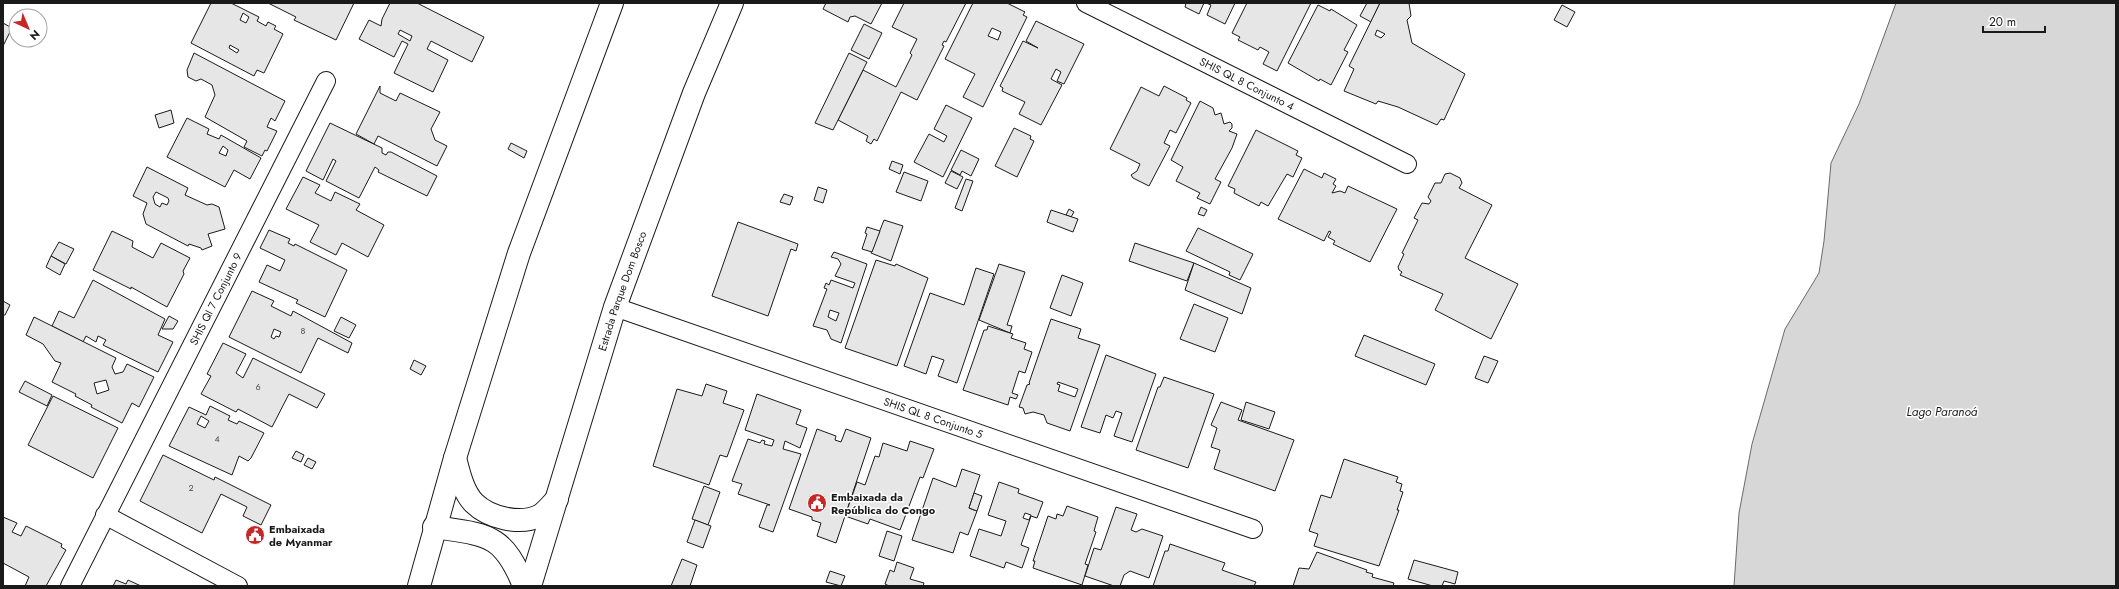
<svg xmlns="http://www.w3.org/2000/svg" width="2119" height="589" viewBox="0 0 2119 589" font-family="Jost,sans-serif">
<style>
.water{fill:#d7d7d7;stroke:#6a6a6a}
.building{fill:#e6e6e6;stroke:#1a1a1a;fill-rule:evenodd}
.lines{fill:none;stroke-linecap:round;stroke-linejoin:round}
.street-casing{stroke:#1a1a1a;stroke-width:20}
.primary-casing{stroke:#1a1a1a;stroke-width:24}
.street{stroke:#fff;stroke-width:18}
.primary{stroke:#fff;stroke-width:22}
.labels{text-anchor:middle;dominant-baseline:central;stroke-width:3;stroke-linejoin:round;paint-order:stroke}
.number-label{font-size:9px;fill:#4d4d4d}
.street-label{font-size:11px;fill:#1a1a1a;stroke:#fff}
.poi-label{font-size:11px;font-weight:bold;fill:#1a1a1a;stroke:#fff;text-anchor:start}
.water-label{font-size:12px;font-style:italic;fill:#1a1a1a;stroke:#fff}
</style>
<rect width="100%" height="100%" fill="#fff"/>
<polygon class="water" points="1896,3 2116,3 2116,586 1734,586 1739,513 1752,444 1785,329 1819,273 1824,241 1831,163 1859,104"/>
<g class="building">
<path d="M 211,3 L 231,3 L 259,17 L 257,21 L 266,26 L 268,22 L 276,26 L 274,29 L 283,34 L 264,73 L 257,70 L 254,76 L 191,43 ZM 243,13 L 249,17 L 246,23 L 240,20 ZM 230,45 L 239,50 L 237,53 L 229,48 Z"/>
<polygon points="268,3 354,3 336,40 294,20 296,17"/>
<path d="M 390,3 L 417,3 L 484,37 L 472,62 L 431,41 L 427,49 L 448,60 L 433,92 L 394,73 L 408,44 L 402,41 L 394,57 L 359,39 L 369,20 L 381,26 L 382,19 ZM 400,30 L 412,36 L 410,41 L 398,34 Z"/>
<polygon points="826,3 882,3 871,24 855,16 850,17 848,22 823,9"/>
<polygon points="904,3 966,3 946,42 944,41 942,45 944,46 917,100 901,92 877,141 874,139 871,144 866,141 868,136 838,120 863,70 896,87 912,55 910,53 917,39 892,27"/>
<path d="M 973,3 L 1007,3 L 1025,12 L 1023,15 L 1027,17 L 983,107 L 963,97 L 975,74 L 945,59 ZM 992,28 L 1001,32 L 998,40 L 988,36 Z"/>
<polygon points="1186,3 1204,3 1199,14 1185,7"/>
<polygon points="1206,3 1235,3 1225,24 1207,15 1211,5"/>
<polygon points="1247,3 1311,3 1277,71 1263,64 1269,52 1260,47 1258,50 1238,40 1240,37 1232,33"/>
<polygon points="1367,3 1380,3 1371,22 1360,16"/>
<path d="M 1380,3 L 1409,3 L 1411,16 L 1407,20 L 1412,43 L 1465,74 L 1444,120 L 1441,119 L 1437,125 L 1398,107 L 1378,101 L 1376,104 L 1344,91 L 1354,69 L 1349,66 ZM 1377,30 L 1385,34 L 1381,38 L 1375,35 Z"/>
<polygon points="1318,5 1330,11 1331,9 1357,25 1344,50 1348,52 1331,85 1320,79 1319,81 1288,63"/>
<polygon points="1562,5 1575,12 1567,27 1554,20"/>
<polygon points="1036,21 1084,44 1064,84 1057,81 1061,72 1056,69 1051,79 1062,85 1041,125 1019,114 1025,102 1002,91 1003,88 1000,86 1023,41 1038,48 1026,41"/>
<polygon points="3,23 12,28 3,46"/>
<polygon points="864,24 882,33 869,59 851,50"/>
<polygon points="194,53 285,101 275,121 271,118 267,127 277,131 267,151 265,150 262,156 244,147 247,141 205,117 215,95 212,85 201,79 196,81 188,77 187,70"/>
<polygon points="849,53 867,62 833,130 815,123"/>
<polygon points="380,86 380,93 396,101 400,93 440,112 431,129 435,140 447,146 437,166 378,136 374,144 356,134"/>
<polygon points="1164,86 1187,98 1186,100 1191,103 1176,133 1170,130 1164,143 1170,146 1149,186 1133,178 1131,175 1137,171 1140,164 1110,149 1141,87 1159,96"/>
<polygon points="1200,101 1213,108 1215,115 1221,113 1224,124 1230,122 1232,124 1232,128 1229,131 1237,134 1232,148 1215,179 1221,182 1210,204 1197,198 1200,193 1176,181 1183,167 1171,160"/>
<polygon points="946,105 972,118 943,177 914,162 929,134 944,142 947,136 934,129"/>
<polygon points="171,110 174,123 159,128 155,115"/>
<path d="M 187,118 L 209,129 L 207,134 L 219,139 L 221,135 L 261,158 L 250,179 L 234,170 L 225,187 L 167,157 ZM 223,146 L 228,150 L 226,156 L 219,153 Z"/>
<polygon points="330,123 382,148 382,153 386,155 388,152 391,152 437,176 427,196 378,172 379,170 375,167 359,198 326,181 336,161 333,159 323,180 306,171"/>
<polygon points="1014,128 1031,136 1030,139 1034,141 1017,177 995,166"/>
<polygon points="1256,130 1298,151 1296,155 1302,158 1293,177 1287,174 1268,206 1261,202 1259,206 1234,193 1235,189 1228,186"/>
<polygon points="511,143 527,151 524,158 508,149"/>
<polygon points="961,150 979,159 971,176 962,171 960,175 951,170"/>
<polygon points="892,161 903,165 900,174 889,169"/>
<path d="M 147,167 L 188,188 L 185,195 L 207,205 L 212,204 L 219,207 L 225,229 L 208,234 L 212,246 L 202,250 L 201,248 L 189,244 L 188,246 L 146,224 L 143,214 L 147,203 L 133,196 ZM 156,192 L 168,198 L 169,201 L 167,205 L 162,203 L 160,207 L 155,204 L 153,197 Z"/>
<polygon points="1304,169 1322,178 1324,173 1336,179 1333,184 1336,186 1332,193 1340,191 1345,193 1348,186 1397,209 1370,262 1333,244 1335,241 1328,237 1331,232 1329,231 1324,241 1278,219"/>
<polygon points="951,171 963,177 957,189 945,183"/>
<polygon points="904,172 928,181 921,201 896,192"/>
<polygon points="1450,173 1460,178 1462,183 1459,188 1492,205 1465,258 1518,284 1491,339 1435,310 1443,294 1400,275 1402,272 1399,270 1398,267 1404,254 1402,253 1418,220 1414,218 1422,203 1429,204 1431,201 1428,197 1435,183 1441,183 1445,174"/>
<polygon points="303,177 320,185 315,193 331,201 335,192 360,204 356,210 384,225 368,257 342,243 336,255 310,242 319,225 286,209"/>
<polygon points="966,179 973,181 962,211 955,208"/>
<polygon points="818,187 827,190 823,203 814,200"/>
<polygon points="784,194 793,197 790,205 780,202"/>
<polygon points="1201,207 1207,210 1204,216 1198,214"/>
<polygon points="1069,209 1074,212 1071,217 1066,215"/>
<polygon points="1051,210 1078,219 1073,232 1047,222"/>
<polygon points="884,220 903,226 891,261 871,253"/>
<polygon points="738,222 798,244 796,251 791,249 768,316 712,296"/>
<polygon points="867,227 880,231 872,252 862,249 867,234 865,233"/>
<polygon points="1198,228 1253,254 1240,280 1229,275 1230,272 1186,251"/>
<polygon points="269,230 290,239 288,243 294,246 295,244 347,270 325,317 296,303 298,300 259,282 267,265 280,271 285,260 260,248"/>
<polygon points="112,231 133,241 132,247 153,258 161,243 190,258 183,271 184,274 167,307 131,287 131,289 93,270"/>
<polygon points="59,242 74,249 66,264 51,256"/>
<polygon points="1135,243 1194,263 1187,281 1129,261"/>
<path d="M 834,252 L 867,264 L 841,343 L 831,339 L 827,330 L 813,326 L 827,289 L 824,288 L 826,283 L 829,285 L 831,280 L 853,288 L 855,283 L 835,276 L 841,264 L 838,259 L 831,257 ZM 830,310 L 839,313 L 836,321 L 828,317 Z"/>
<polygon points="51,256 65,264 60,275 46,267"/>
<polygon points="876,260 895,266 896,264 928,278 897,366 845,348"/>
<polygon points="1194,263 1251,288 1242,314 1185,290"/>
<polygon points="999,264 1025,272 1007,325 1012,326 1010,333 979,320"/>
<polygon points="976,268 994,274 957,383 938,376 944,360 932,356 926,374 904,366 930,293 964,305"/>
<polygon points="1062,275 1083,283 1071,316 1050,308"/>
<polygon points="93,280 165,319 158,335 173,342 158,372 103,345 106,340 98,336 96,342 86,336 83,342 52,326 59,311 74,318"/>
<path d="M 252,291 L 274,301 L 271,306 L 291,316 L 293,311 L 352,343 L 348,353 L 318,338 L 301,373 L 229,337 ZM 274,329 L 281,332 L 279,337 L 276,336 L 274,339 L 271,337 Z"/>
<polygon points="3,301 10,305 5,315 3,315"/>
<polygon points="1194,304 1228,318 1215,352 1180,339"/>
<polygon points="169,316 178,321 173,329 162,329"/>
<path d="M 34,317 L 116,358 L 112,367 L 115,374 L 123,372 L 127,364 L 154,377 L 139,407 L 132,403 L 122,423 L 91,407 L 92,405 L 75,396 L 76,394 L 52,382 L 61,363 L 55,361 L 43,344 L 26,335 ZM 106,380 L 109,390 L 97,394 L 94,383 Z"/>
<polygon points="341,317 356,325 349,338 334,331"/>
<path d="M 1051,319 L 1081,329 L 1078,338 L 1100,345 L 1070,431 L 1047,423 L 1044,415 L 1033,412 L 1025,414 L 1023,408 L 1019,407 L 1027,385 L 1030,384 L 1029,383 L 1032,374 ZM 1058,382 L 1078,389 L 1075,397 L 1058,391 L 1060,385 L 1057,384 Z"/>
<polygon points="988,326 1013,334 1011,338 1026,343 1024,349 1032,352 1025,373 1019,371 1012,393 1018,395 1016,399 1010,397 1008,405 963,390 984,330 987,330"/>
<polygon points="1364,335 1435,364 1426,385 1355,356"/>
<polygon points="223,343 246,354 236,373 243,378 253,358 325,394 317,408 289,394 272,427 238,409 236,412 201,394 211,376 207,374"/>
<polygon points="1106,355 1156,374 1132,442 1114,436 1122,413 1116,411 1113,418 1106,415 1100,433 1081,427"/>
<polygon points="1484,356 1498,361 1488,383 1475,378"/>
<polygon points="414,360 426,366 421,375 410,369"/>
<polygon points="1164,377 1214,394 1188,468 1136,450 1158,387 1160,387"/>
<polygon points="25,381 52,395 47,406 19,392"/>
<polygon points="706,384 727,391 723,403 744,410 727,457 720,455 709,485 653,466 677,389 702,396"/>
<polygon points="757,394 801,410 796,424 807,428 800,448 785,441 783,449 801,454 773,532 759,527 767,505 770,505 738,494 742,484 732,481 748,439 760,443 762,440 765,441 764,444 772,446 774,440 745,430"/>
<polygon points="53,396 118,428 93,478 28,445"/>
<polygon points="1221,402 1242,410 1238,420 1294,440 1275,491 1214,469 1220,450 1211,447 1217,428 1211,425"/>
<polygon points="1246,402 1275,412 1269,429 1241,420"/>
<path d="M 210,406 L 230,416 L 228,420 L 237,424 L 239,421 L 264,433 L 251,458 L 248,461 L 239,456 L 232,475 L 169,446 L 189,407 L 206,415 ZM 201,416 L 209,421 L 205,428 L 197,424 Z"/>
<polygon points="817,429 836,436 835,440 841,442 846,429 871,438 836,543 817,536 821,523 812,520 812,517 789,509"/>
<polygon points="910,441 934,449 923,478 920,477 900,530 870,519 868,524 845,516 857,482 865,485 875,456 879,457 883,443 907,451"/>
<polygon points="296,451 304,455 301,462 292,458"/>
<polygon points="163,455 214,480 215,477 271,505 261,525 243,516 247,507 221,494 202,533 140,501"/>
<polygon points="308,458 316,462 312,469 304,465"/>
<polygon points="1344,459 1398,477 1396,482 1402,484 1400,491 1403,492 1397,510 1399,510 1379,566 1314,546 1318,534 1309,531 1321,495 1331,498"/>
<polygon points="962,469 980,475 969,508 977,511 968,535 960,532 953,553 912,540 933,478 956,487"/>
<path d="M 999,482 L 1019,489 L 1018,493 L 1043,502 L 1037,518 L 1031,516 L 1021,545 L 1029,548 L 1022,568 L 1006,562 L 1004,568 L 970,556 L 979,529 L 1001,536 L 1006,521 L 988,515 ZM 1025,513 L 1031,515 L 1029,520 L 1023,518 Z"/>
<polygon points="704,486 720,492 708,525 692,519"/>
<polygon points="974,493 982,496 977,511 969,508"/>
<polygon points="1067,506 1098,517 1094,531 1096,532 1085,564 1088,565 1082,585 1033,568 1035,561 1033,561 1048,516 1056,519 1057,514 1063,516"/>
<polygon points="1116,507 1137,514 1131,530 1136,532 1142,529 1163,536 1149,578 1130,571 1124,575 1120,586 1114,586 1085,576 1094,548 1101,550"/>
<polygon points="3,517 17,523 12,532 21,536 26,526 62,544 61,547 66,550 46,586 25,586 29,577 3,563"/>
<polygon points="695,520 711,526 703,548 687,542"/>
<polygon points="887,531 902,536 894,561 879,556"/>
<polygon points="1170,544 1225,563 1222,570 1256,582 1254,586 1153,586 1165,551 1168,551"/>
<polygon points="1317,552 1367,570 1366,572 1373,574 1372,577 1394,583 1393,586 1293,586 1299,568 1309,569"/>
<polygon points="682,559 697,565 690,586 671,586"/>
<polygon points="1414,560 1458,572 1455,584 1444,581 1442,586 1433,586 1408,579"/>
<polygon points="897,562 914,568 910,579 924,583 923,586 889,586 885,584 890,570 894,572"/>
<polygon points="830,571 845,576 841,586 826,582"/>
<polygon points="116,580 126,584 128,580 141,586 113,586"/>
</g>
<g class="lines">
<g class="street-casing">
<g id="street">
<path id="s1" d="M 1086,3 L 1407,164"/>
<path id="s2" d="M 615,307 L 1253,529"/>
<polyline points="105,515 238,586"/>
<path id="s3" d="M 70,586 L 326,81"/>
</g>
</g>
<g class="primary-casing">
<g id="primary">
<path d="M 455,458 C 459,473 463,492 474,503 C 489,518 520,525 539,516 C 545,513 552,504 557,499"/>
<path d="M 434,527 C 487,535 503,533 524,586"/>
<polyline points="419,586 455,458 519,253 612,3"/>
<path id="s4" d="M 530,586 L 615,307 L 694,93 L 732,3"/>
</g>
</g>
<use href="#street" class="street"/>
<use href="#primary" class="primary"/>
</g>
<defs>
<g id="civic-disc" transform="scale(1)"><circle r="9.5" fill="#c62828" stroke="#fff"/><path d="M-.6-6.5H3V-4.5H.6V-3L4-1V1h2V6H-6V1h2V-1L-.6-3ZM-1.2 2.5V6h2.4V2.5Z" fill="#fff"/></g>
</defs>
<g fill-rule="evenodd">
<use href="#civic-disc" x="817" y="503"/>
<use href="#civic-disc" x="255" y="535"/>
</g>
<g class="labels">
<g class="number-label">
<text x="303" y="330">8</text>
<text x="258" y="386">6</text>
<text x="217" y="438">4</text>
<text x="191" y="487">2</text>
</g>
<g class="street-label">
<text stroke="none"><textPath href="#s1" startOffset="180">SHIS QL 8 Conjunto 4</textPath></text>
<text stroke="none"><textPath href="#s4" startOffset="309">Estrada Parque Dom Bosco</textPath></text>
<text stroke="none"><textPath href="#s3" startOffset="322">SHIS QI 7 Conjunto 9</textPath></text>
<text stroke="none"><textPath href="#s2" startOffset="337">SHIS QL 8 Conjunto 5</textPath></text>
</g>
<g class="poi-label">
<text x="831" y="497">Embaixada da<tspan x="831" dy="13">República do Congo</tspan></text>
<text x="269" y="529">Embaixada<tspan x="269" dy="13">de Myanmar</tspan></text>
</g>
<g class="water-label">
<text x="1942" y="412">Lago Paranoá</text>
</g>
</g>
<rect width="2119" height="589" fill="none" stroke="#1a1a1a" stroke-width="8"/>
<g transform="translate(28 28) rotate(136)"><circle r="19" fill="#ffffff" stroke="#a3a3a3"/>
<path d="M0-3L7 15L0 10L-7 15Z" fill="#c62828"/>
<text y="-6" font-size="11" font-weight="bold" text-anchor="middle" fill="#1a1a1a">N</text>
</g>
<path d="M1983 26v6h62v-6" fill="none" stroke="#1a1a1a" stroke-width="2"/>
<text x="1989" y="26" font-size="12" fill="#1a1a1a" stroke="#ffffff" stroke-width="3" paint-order="stroke">20 m</text>
</svg>
